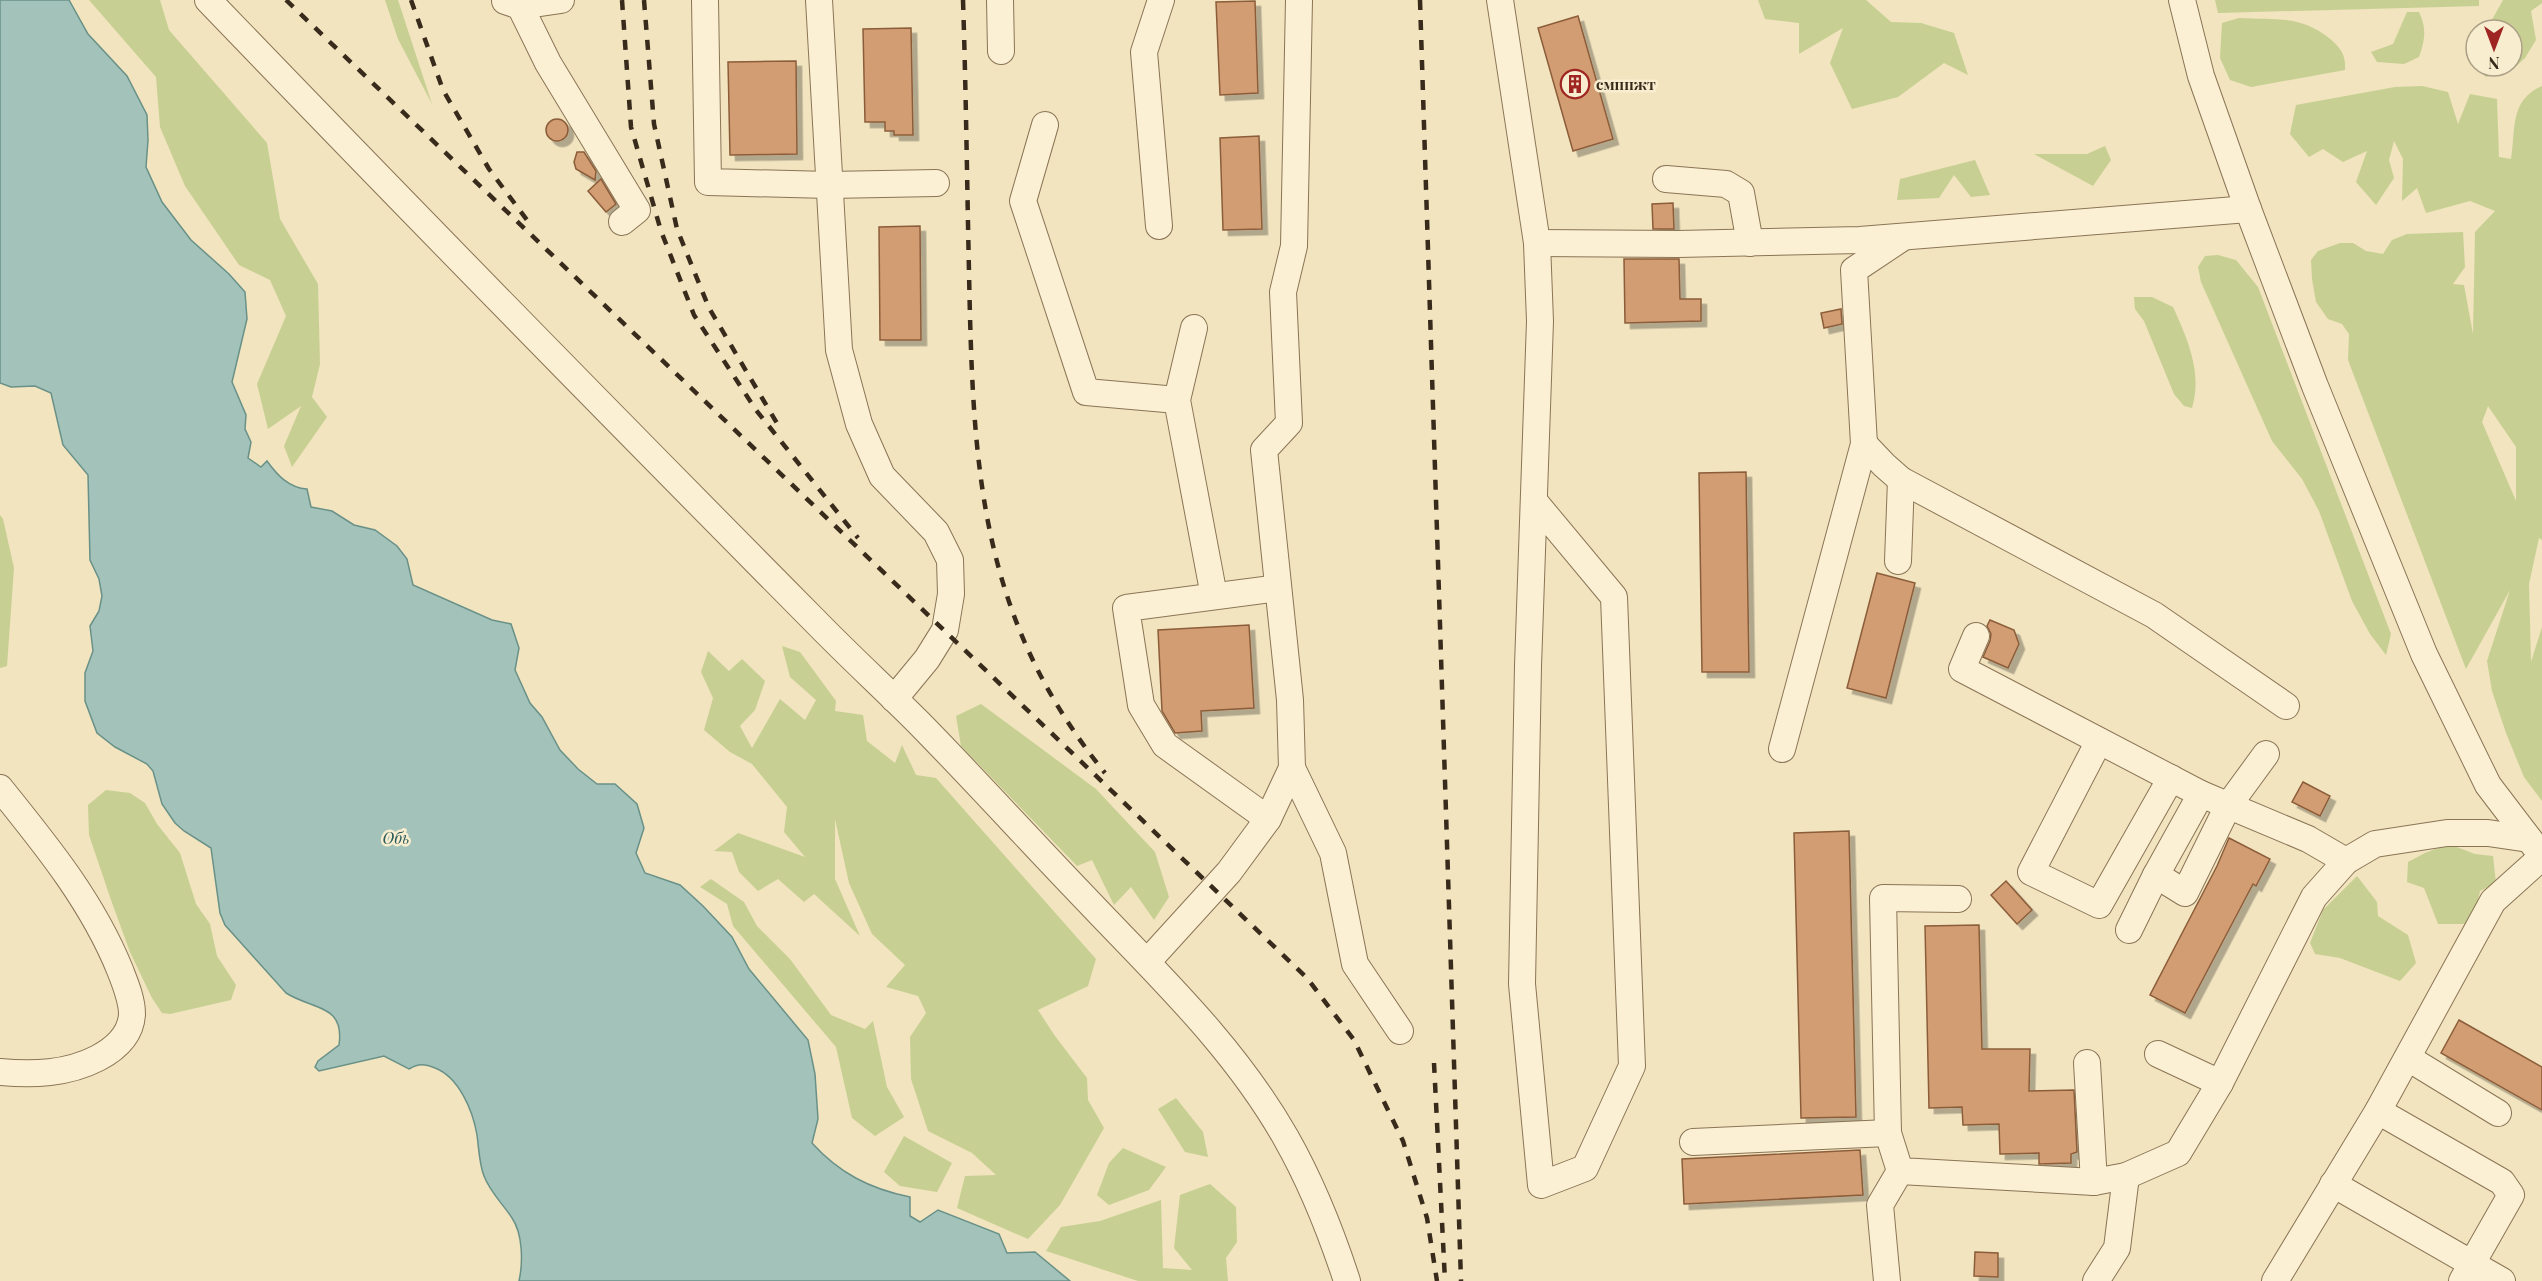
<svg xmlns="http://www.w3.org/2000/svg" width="2542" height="1281" viewBox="0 0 2542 1281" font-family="'Playfair Display',serif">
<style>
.green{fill:#c7d092;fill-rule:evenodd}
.water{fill:#a3c3ba;stroke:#699188;stroke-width:1.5}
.building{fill:#d29d72;stroke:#8c5d3a;stroke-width:1.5;filter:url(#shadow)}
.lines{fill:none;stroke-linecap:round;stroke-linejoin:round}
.minor-casing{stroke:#8b7456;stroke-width:28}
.minor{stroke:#fbf0d3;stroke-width:26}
.rail{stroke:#392b1c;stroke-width:4.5;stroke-dasharray:10 10;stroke-linecap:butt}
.labels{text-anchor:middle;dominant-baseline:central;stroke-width:5;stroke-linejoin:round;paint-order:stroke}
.poi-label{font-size:15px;font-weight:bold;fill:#392b1c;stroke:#f8edcf;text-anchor:start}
.water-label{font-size:16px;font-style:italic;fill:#2a5a59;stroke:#f8edcf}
</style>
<defs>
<filter id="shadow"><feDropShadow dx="5.5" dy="5.5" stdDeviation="0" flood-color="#0004"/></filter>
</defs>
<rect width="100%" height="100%" fill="#f1e4bf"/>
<g class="green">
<polygon points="89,0 160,0 169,30 267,143 280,219 318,284 320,364 312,397 327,417 292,467 284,446 301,406 268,429 257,384 286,316 270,280 239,265 185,186 160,127 156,77"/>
<polygon points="385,0 398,0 432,104 398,39"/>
<polygon points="1758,0 1866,0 1891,22 1921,23 1954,33 1968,75 1944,63 1898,97 1852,109 1830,63 1843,28 1799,54 1799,23 1765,19"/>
<polygon points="2215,0 2479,0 2479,6 2218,13"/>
<polygon points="2503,0 2542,0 2542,3 2531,11 2536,40 2525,58 2512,70 2486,77 2475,67 2476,37 2476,66 2512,66 2512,30 2482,30 2493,18"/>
<path d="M 2407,12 L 2419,12 C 2427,29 2425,40 2419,57 L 2404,64 L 2377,62 L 2371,52 L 2393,44 Z"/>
<path d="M 2239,18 C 2274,20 2300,15 2329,38 C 2341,48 2346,55 2345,70 L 2251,87 L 2230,80 L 2220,58 L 2222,23 Z"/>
<path d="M 2422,86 L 2448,92 L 2458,124 L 2470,94 L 2497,99 L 2499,157 L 2511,159 C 2516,130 2509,100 2542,86 L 2542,540 L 2539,538 L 2529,584 L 2531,662 L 2542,627 L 2542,801 L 2524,777 L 2506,733 L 2492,691 L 2487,661 L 2510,590 L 2466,669 L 2348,360 L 2349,334 L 2342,324 L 2328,319 L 2316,302 L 2312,279 L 2311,260 L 2318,251 L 2340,243 L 2353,243 L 2366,251 L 2383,254 L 2392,240 L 2407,234 L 2463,232 L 2465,267 L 2453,284 L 2464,285 L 2473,334 L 2475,232 L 2495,211 L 2470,201 L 2426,213 L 2417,188 L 2402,201 L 2403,159 L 2394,141 L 2389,160 L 2394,178 L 2376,205 L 2356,182 L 2367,151 L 2343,162 L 2323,149 L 2309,157 L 2290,134 L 2296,105 L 2395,87 ZM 2488,406 L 2516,447 L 2516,501 L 2482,422 Z"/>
<polygon points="2105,146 2111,160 2093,186 2034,154 2087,154"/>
<polygon points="1975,160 1990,195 1971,197 1954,175 1939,198 1897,200 1900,179"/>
<polygon points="2218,255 2236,260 2258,287 2391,634 2386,655 2370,634 2352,601 2319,511 2302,479 2272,441 2201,282 2198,267 2205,256"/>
<path d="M 2134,297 L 2152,297 L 2173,307 C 2187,338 2203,373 2192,408 L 2184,406 L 2174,394 L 2144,321 L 2135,309 Z"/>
<polygon points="0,515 3,519 14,568 7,666 0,668"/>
<polygon points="782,646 800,652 836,701 835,711 863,715 867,741 895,763 902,745 916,775 936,778 1096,959 1088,986 1038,1010 1055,1036 1087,1078 1088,1100 1104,1128 1060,1205 1028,1239 957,1208 965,1176 996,1175 972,1153 928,1131 911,1079 910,1037 926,1013 918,996 886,987 905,965 872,934 849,883 835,819 835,879 860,936 814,894 804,902 778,879 758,891 739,872 732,852 714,851 738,833 805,857 784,832 787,807 752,764 730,752 704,730 713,698 701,672 708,651 729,671 742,659 765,681 755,710 740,726 752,748 780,699 805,720 816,700 790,677"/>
<polygon points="981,704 1096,789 1155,852 1169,897 1154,920 1131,887 1114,905 1092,860 1077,866 961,746 956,716"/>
<polygon points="106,790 130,793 145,803 157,824 180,853 196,904 210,924 217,956 236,985 231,1000 170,1014 162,1013 152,998 130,952 111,900 89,835 88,805"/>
<polygon points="2449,844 2475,854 2493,856 2496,883 2480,891 2473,924 2438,924 2424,888 2407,882 2408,862 2425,853"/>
<polygon points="2357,876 2377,902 2378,916 2408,935 2416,963 2400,981 2340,958 2315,954 2310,943 2323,910"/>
<polygon points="711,879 744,902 757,926 790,959 831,1015 865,1029 873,1021 887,1087 904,1117 875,1136 852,1118 836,1047 733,926 727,904 700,887"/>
<polygon points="1176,1098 1203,1132 1208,1157 1185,1152 1158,1109"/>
<polygon points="904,1136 952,1163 937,1192 900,1186 884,1172"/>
<polygon points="1123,1148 1166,1167 1149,1190 1109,1205 1097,1195 1109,1163"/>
<polygon points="1210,1184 1236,1207 1237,1242 1226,1258 1228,1281 1138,1281 1046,1251 1061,1227 1100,1221 1161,1200 1163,1268 1192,1270 1174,1248 1180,1195"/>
</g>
<path class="water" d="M 0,0 L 69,0 L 88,34 L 127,76 L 147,115 L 148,140 L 146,167 L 162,202 L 191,240 L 229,274 L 245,292 L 247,319 L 232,382 L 246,415 L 245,429 L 251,442 L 248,458 L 261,467 L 267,461 C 277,475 289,488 307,489 L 311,507 L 332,511 L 354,525 L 375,530 L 397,546 L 407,559 L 413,585 L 492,620 L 511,624 L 519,648 L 515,670 L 530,703 L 542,717 L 560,750 L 578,769 L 597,784 L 615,784 L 637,804 L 644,828 L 636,853 L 645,873 L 680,885 L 703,906 L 732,937 L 749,969 L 808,1040 L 815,1074 L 818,1119 L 812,1143 C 839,1173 870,1189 910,1197 L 910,1216 L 920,1222 L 938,1210 L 999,1234 L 1007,1253 L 1035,1252 L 1070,1281 L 519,1281 C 523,1263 523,1234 512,1218 C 503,1204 490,1192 484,1176 C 479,1163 479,1149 477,1135 C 473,1111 459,1077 435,1068 C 425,1064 419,1063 409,1069 L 384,1056 L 319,1071 L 315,1067 L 318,1061 L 339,1045 C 345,1004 313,1010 286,993 L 225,925 L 220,913 L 211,848 L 184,831 L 175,823 L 162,804 L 153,771 L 147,764 L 115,747 L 97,733 L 85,701 L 85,673 L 93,651 L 90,626 L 99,611 L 102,596 L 99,579 L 90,560 L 88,475 L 63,445 L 51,393 L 35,386 L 11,387 L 0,383 Z"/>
<g class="building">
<polygon points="1255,1 1258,93 1220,95 1216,2"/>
<polygon points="1578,16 1613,139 1573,151 1538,28"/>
<polygon points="911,28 913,135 894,135 894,131 885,131 885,122 865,122 863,29"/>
<polygon points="796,61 797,154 730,155 728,62"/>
<circle cx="557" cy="130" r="11"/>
<polygon points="1259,136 1262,229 1223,230 1220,138"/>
<polygon points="577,152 584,152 596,171 595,180 576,169 574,162"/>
<polygon points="601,179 616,204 606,212 588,191"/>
<polygon points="1673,203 1674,229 1653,229 1652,204"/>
<polygon points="920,226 921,340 880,340 879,227"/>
<polygon points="1624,259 1679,259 1680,299 1701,299 1701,321 1625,323"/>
<polygon points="1841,309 1842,324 1824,328 1821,313"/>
<polygon points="1746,472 1749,672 1702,672 1699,473"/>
<polygon points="1877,573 1915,583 1886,698 1847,688"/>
<polygon points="1990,620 2014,630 2019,644 2008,668 1983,657 1990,641 1991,634 1987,626"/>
<polygon points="1249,625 1254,708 1201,711 1202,731 1175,733 1162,711 1158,630"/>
<polygon points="2303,782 2330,796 2320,816 2292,802"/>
<polygon points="1849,831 1856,1117 1801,1118 1794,833"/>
<polygon points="2229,838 2270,859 2256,886 2253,884 2185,1013 2150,995 2217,866"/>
<polygon points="2006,881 2032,910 2017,924 1991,895"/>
<polygon points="1979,925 1982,1049 2030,1049 2029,1091 2074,1090 2077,1152 2071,1154 2071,1163 2039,1164 2039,1153 2000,1154 1999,1124 1963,1125 1962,1107 1929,1108 1925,926"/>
<polygon points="2459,1020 2542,1067 2542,1110 2441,1053"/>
<polygon points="1860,1150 1863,1195 1684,1204 1682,1159"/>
<polygon points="1975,1252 1998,1253 1998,1277 1974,1276"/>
</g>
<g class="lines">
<g class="minor-casing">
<g id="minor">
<path d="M 208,0 C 408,208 610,414 814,620 C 848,655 884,688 919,723 C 976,781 1030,841 1086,899 C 1157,974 1234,1046 1286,1138 C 1311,1182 1331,1232 1347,1281"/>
<polyline points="705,0 708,182 829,185 936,183"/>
<polyline points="819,0 839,350 859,424 882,476 936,532 950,560 951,594 945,630 927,659 894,699"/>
<polyline points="1000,0 1001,51"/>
<polyline points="1500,0 1537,243 1540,321 1528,666 1522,984 1541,1185 1585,1168 1632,1066 1614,597 1534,501"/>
<polyline points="2182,0 2201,76 2248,209 2315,386 2424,654 2488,785 2542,856"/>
<polyline points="505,1 520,6 561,0"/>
<polyline points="520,6 548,63 637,210 622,222"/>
<polyline points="1045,125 1023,201 1086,392 1177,400"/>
<polyline points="1666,179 1726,184 1741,193 1750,243"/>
<polyline points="1159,226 1144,52 1161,0"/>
<polyline points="1537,243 1678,244 1860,240 2248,209"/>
<polyline points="1194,328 1177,400 1214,596"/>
<polyline points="1864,444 1884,465 1901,480 2154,615 2286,706"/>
<polyline points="1898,561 1901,480"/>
<polyline points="1976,636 1962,669 2201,794 2308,839 2346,861"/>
<polyline points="2099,741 2031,872 2099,905 2171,778"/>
<polyline points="1782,749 1864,444 1854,270 1902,238"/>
<polyline points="1292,768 1333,853 1355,964 1400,1031"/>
<path d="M 0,788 C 46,845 92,901 120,970 C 125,983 132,999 132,1014 C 131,1035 115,1049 98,1058 C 67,1074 33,1075 0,1072"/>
<polyline points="1268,819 1165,745 1141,705 1126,608 1278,588"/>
<polyline points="2156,875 2185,893 2228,806 2266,754"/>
<polyline points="1958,899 1883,898 1888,1133 1900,1171 2094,1182 2126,1176 2178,1153 2220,1083 2314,897 2346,861 2375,844 2447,833 2488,833 2529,839"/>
<polyline points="2129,930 2156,875 2201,794"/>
<polyline points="1148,961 1229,872 1268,819 1292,768 1290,700 1264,450 1289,423 1283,292 1294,246 1299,0"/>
<polyline points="2158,1054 2220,1083"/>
<polyline points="2408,1058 2498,1113"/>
<polyline points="2087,1063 2094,1182"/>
<polyline points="2378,1111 2502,1182 2511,1195 2462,1281"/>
<polyline points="1693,1142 1888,1133"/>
<polyline points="2333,1184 2502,1281"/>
<polyline points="1887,1281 1880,1205 1900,1171"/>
<polyline points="2096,1281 2117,1248 2126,1176"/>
<polyline points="2275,1281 2378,1111 2493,901 2542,857"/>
</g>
</g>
<use href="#minor" class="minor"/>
<g class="rail">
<polyline points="286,0 1307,978 1354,1040 1403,1141 1427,1218 1437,1281"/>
<polyline points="411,0 443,90 489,169 530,224"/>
<polyline points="622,0 631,127 661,231 694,315 756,410 858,538"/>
<polyline points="644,0 654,124 677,229 709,308 778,425"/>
<path d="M 963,0 C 966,91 967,182 969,272 C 973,465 978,616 1105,773"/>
<polyline points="1420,0 1461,1281"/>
<polyline points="1434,1063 1445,1281"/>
</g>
</g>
<defs>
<g id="building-ring" transform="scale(1.5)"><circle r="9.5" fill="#f8edcf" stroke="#9e2522" stroke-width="1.5"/><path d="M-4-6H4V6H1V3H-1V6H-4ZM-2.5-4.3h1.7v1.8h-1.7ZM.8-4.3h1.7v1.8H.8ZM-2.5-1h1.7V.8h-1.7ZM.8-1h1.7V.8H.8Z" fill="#9e2522"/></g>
</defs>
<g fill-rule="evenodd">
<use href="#building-ring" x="1575" y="84"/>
</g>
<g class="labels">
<g class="poi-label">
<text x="1596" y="84">смппжт</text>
</g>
<g class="water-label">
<text x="396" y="837">Обь</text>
</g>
</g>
<g transform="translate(2494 48) rotate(180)"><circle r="28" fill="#f8edcf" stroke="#ac9f87" stroke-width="1.5"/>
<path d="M0-4.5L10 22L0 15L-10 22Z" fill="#9e2522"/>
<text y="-9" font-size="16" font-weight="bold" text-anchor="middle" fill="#392b1c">N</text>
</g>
</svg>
